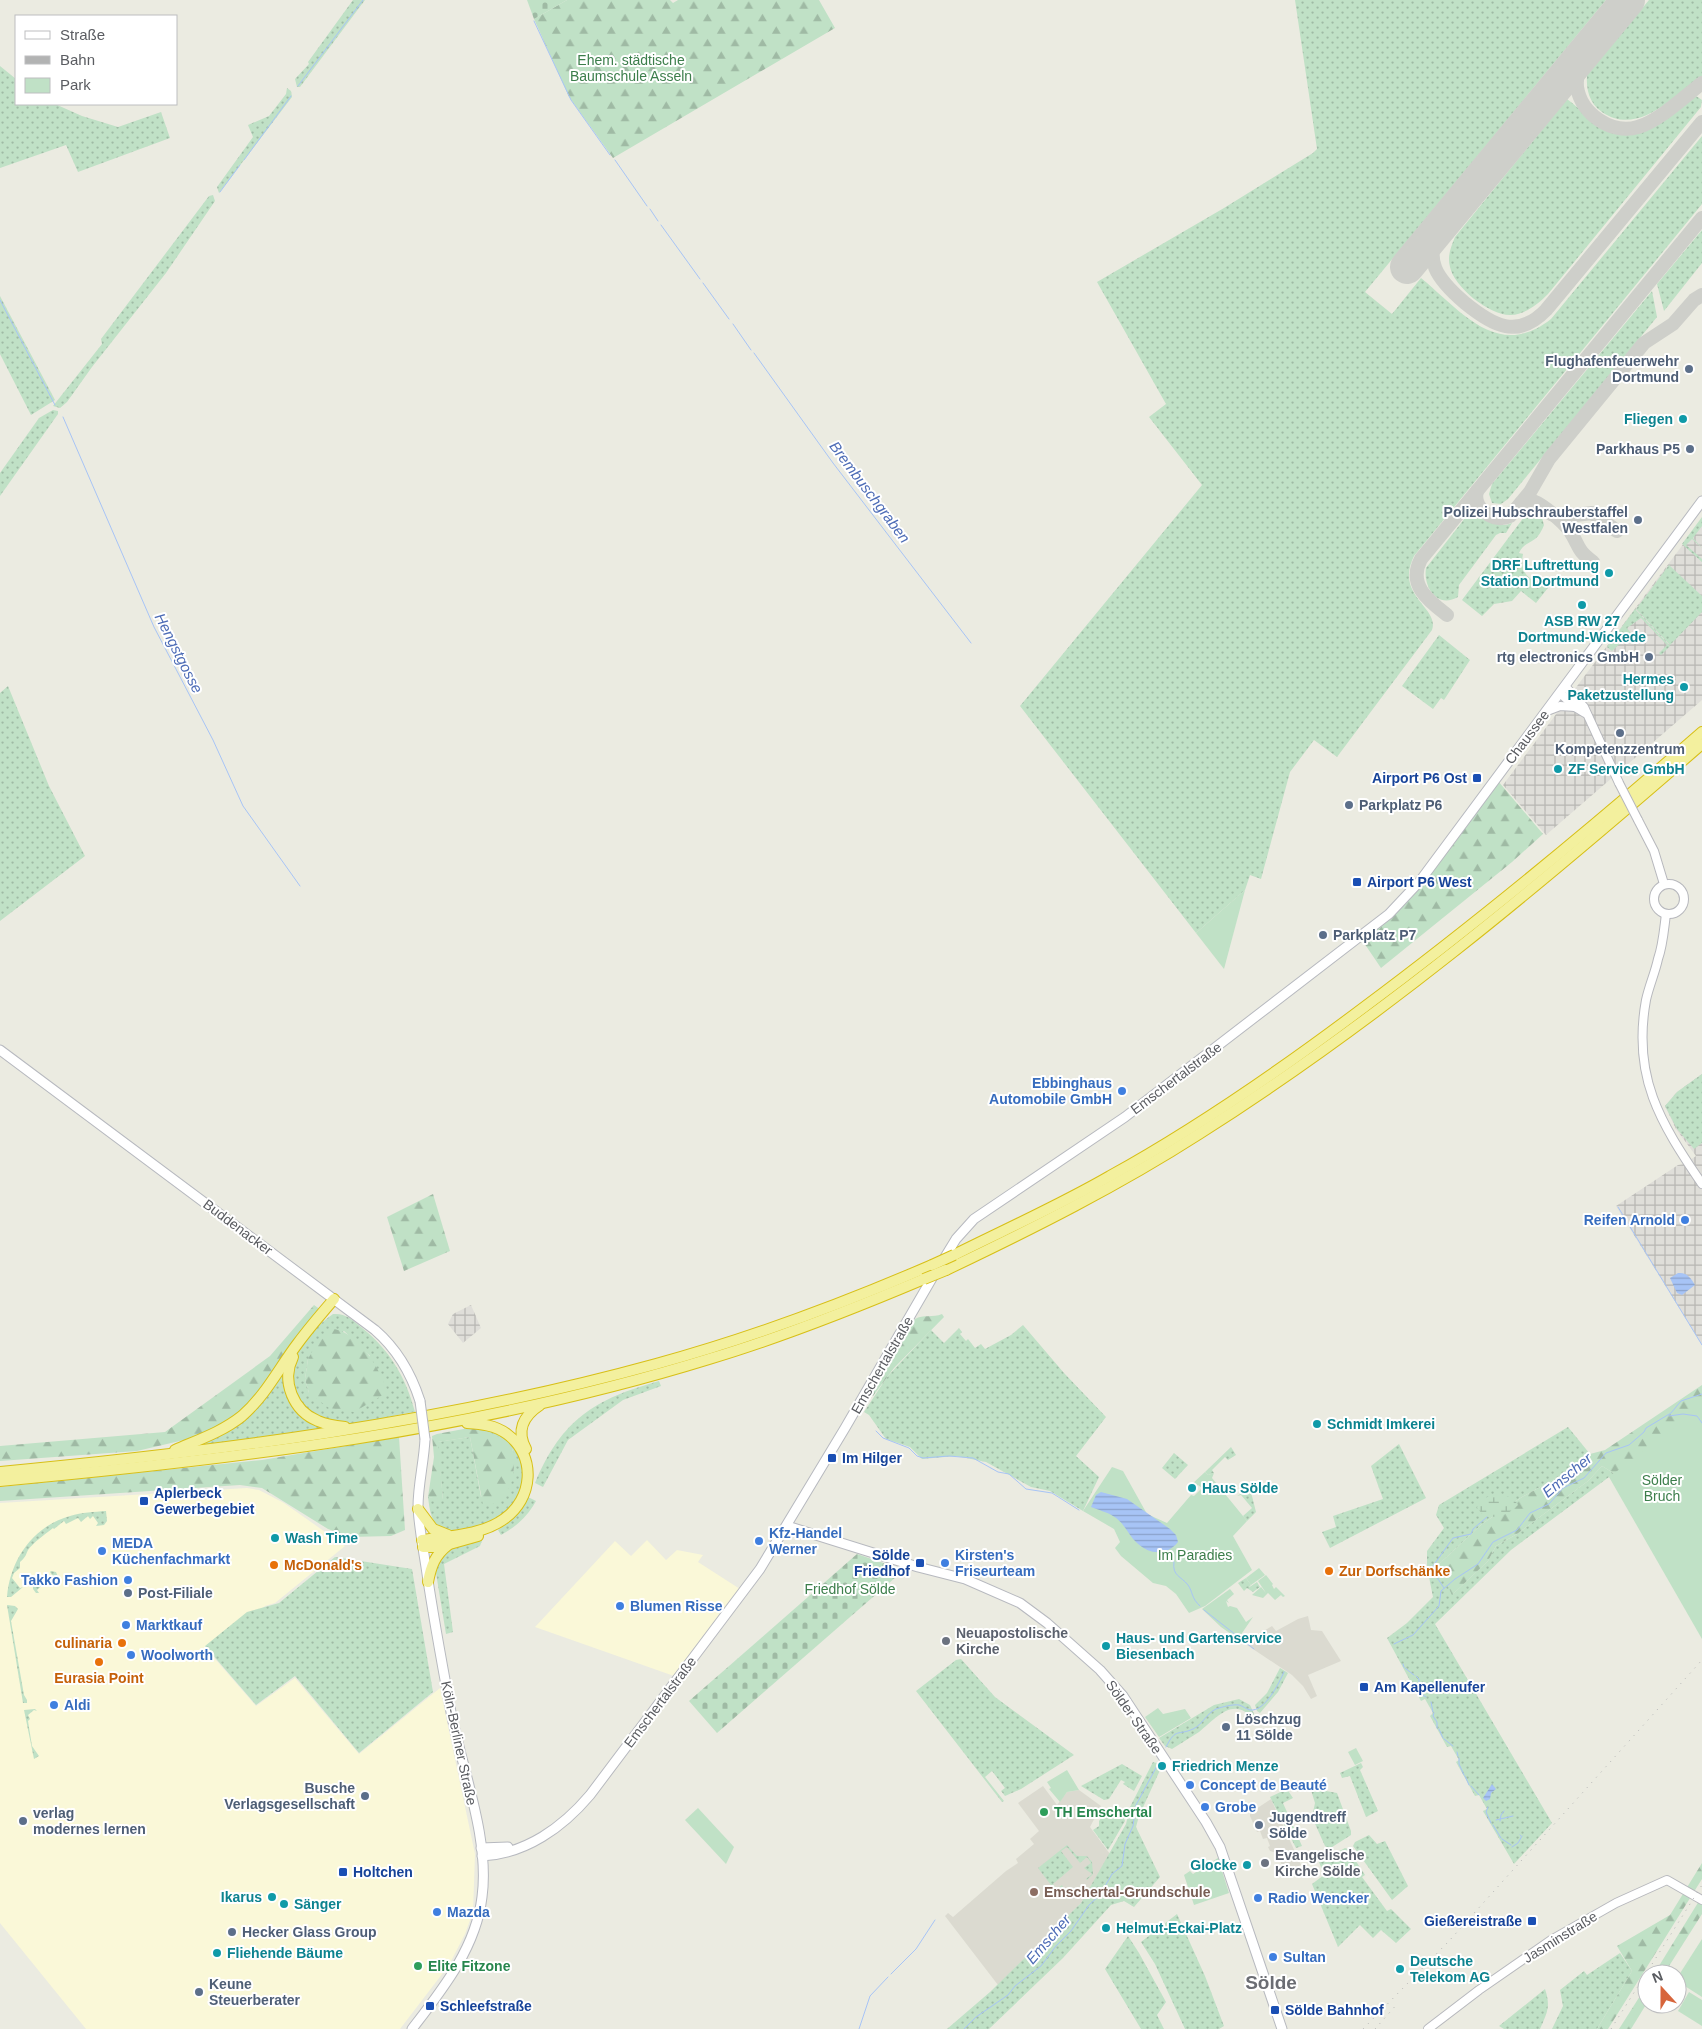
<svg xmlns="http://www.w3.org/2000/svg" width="1702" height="2029" viewBox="0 0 1702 2029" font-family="Helvetica,sans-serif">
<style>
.commercial{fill:#faf8d8}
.industrial{fill:url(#industrial-grid)}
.education{fill:#dbdad0}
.grass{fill:url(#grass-dots);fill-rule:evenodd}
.forest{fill:url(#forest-firs)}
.wetland{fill:url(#wetland-marsh)}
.cemetery{fill:url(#cemetery-stones)}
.green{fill:#c0e1c6}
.water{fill:url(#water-rules)}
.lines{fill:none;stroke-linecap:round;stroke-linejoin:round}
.stream{stroke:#a7c4f6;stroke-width:1}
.taxiway{stroke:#cecfca;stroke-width:14}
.runway{stroke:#cecfca;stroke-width:34}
.tertiary-casing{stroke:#b7b8bd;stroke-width:10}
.secondary-casing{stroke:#b7b9bf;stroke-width:11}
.trunk-casing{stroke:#d7bf16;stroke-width:12}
.tertiary{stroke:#fff;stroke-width:8}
.secondary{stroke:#fff;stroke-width:9}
.trunk{stroke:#f3f09e;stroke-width:10}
.rail{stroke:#b2b3b3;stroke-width:1;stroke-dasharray:1 6;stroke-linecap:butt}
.tertiary-bridge-casing{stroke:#b7b8bd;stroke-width:10;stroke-linecap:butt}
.secondary-bridge-casing{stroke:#b7b9bf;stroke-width:11;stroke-linecap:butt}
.trunk-bridge-casing{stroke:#d7bf16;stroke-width:12;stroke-linecap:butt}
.tertiary-bridge{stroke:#fff;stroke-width:8}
.secondary-bridge{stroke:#fff;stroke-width:9}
.trunk-bridge{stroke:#f3f09e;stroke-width:10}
.service-dot{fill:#5c6f8a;stroke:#fff;stroke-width:2}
.culture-dot{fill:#0f9aa8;stroke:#fff;stroke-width:2}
.transit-dot{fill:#1a4fb4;stroke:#fff;stroke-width:2}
.shop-dot{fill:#3f7fe0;stroke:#fff;stroke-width:2}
.food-dot{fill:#e8710a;stroke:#fff;stroke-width:2}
.worship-dot{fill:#6b7280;stroke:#fff;stroke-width:2}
.leisure-dot{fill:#2e9e5b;stroke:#fff;stroke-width:2}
.education-dot{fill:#8d6e63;stroke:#fff;stroke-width:2}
.labels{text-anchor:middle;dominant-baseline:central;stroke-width:4;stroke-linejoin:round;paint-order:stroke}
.park-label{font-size:14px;fill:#3c7e4b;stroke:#fff}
.service-label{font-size:14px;font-weight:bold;fill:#4e5e75;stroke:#fff;text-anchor:start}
.culture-label{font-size:14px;font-weight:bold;fill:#0d838f;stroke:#fff;text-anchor:start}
.street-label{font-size:14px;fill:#5a5c61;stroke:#fff}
.transit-label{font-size:14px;font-weight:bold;fill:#164399;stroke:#fff;text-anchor:start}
.shop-label{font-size:14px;font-weight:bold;fill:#366cbe;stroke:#fff;text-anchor:start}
.food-label{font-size:14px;font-weight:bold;fill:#c56008;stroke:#fff;text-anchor:start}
.worship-label{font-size:14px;font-weight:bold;fill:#5b616d;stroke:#fff;text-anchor:start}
.leisure-label{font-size:14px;font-weight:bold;fill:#27864d;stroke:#fff;text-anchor:start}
.education-label{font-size:14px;font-weight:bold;fill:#785e54;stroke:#fff;text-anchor:start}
.water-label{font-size:15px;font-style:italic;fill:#4d6cb6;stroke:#fff}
.district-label{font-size:19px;font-weight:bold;fill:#6b6d73;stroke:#fff}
</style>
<defs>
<pattern id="industrial-grid" width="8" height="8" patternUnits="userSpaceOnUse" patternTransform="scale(1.25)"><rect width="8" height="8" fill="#dfded9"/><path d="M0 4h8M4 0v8" fill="none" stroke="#b8b7b3"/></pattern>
<pattern id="grass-dots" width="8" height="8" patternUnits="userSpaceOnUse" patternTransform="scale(1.25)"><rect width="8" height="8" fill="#c0e1c6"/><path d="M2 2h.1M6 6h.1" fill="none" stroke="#9fbaa4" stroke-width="1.8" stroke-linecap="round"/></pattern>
<pattern id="forest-firs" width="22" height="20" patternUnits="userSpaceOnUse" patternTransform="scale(1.25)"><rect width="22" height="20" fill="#c0e1c6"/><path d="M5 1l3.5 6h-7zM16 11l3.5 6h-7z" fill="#9fbaa4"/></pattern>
<pattern id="wetland-marsh" width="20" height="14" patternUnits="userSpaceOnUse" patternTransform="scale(1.25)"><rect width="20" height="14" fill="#c0e1c6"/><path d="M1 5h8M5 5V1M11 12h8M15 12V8" fill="none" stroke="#9fbaa4"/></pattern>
<pattern id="cemetery-stones" width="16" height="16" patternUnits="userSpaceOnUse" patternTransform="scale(1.25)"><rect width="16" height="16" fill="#c0e1c6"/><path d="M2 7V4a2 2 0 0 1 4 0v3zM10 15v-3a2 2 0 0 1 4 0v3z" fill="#9fbaa4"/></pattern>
<pattern id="water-rules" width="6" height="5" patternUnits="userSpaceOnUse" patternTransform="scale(1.25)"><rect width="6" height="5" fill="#a7c4f6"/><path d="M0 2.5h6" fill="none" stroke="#8ba2cb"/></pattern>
</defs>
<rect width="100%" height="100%" fill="#ebebe1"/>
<g class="commercial">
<polygon points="247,1488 259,1490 284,1503 345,1546 275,1603 265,1606 209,1652 256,1706 295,1678 359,1754 440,1688 475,1854 473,1912 465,1934 449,1965 400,2029 86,2029 0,1923 0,1503"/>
<polygon points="647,1540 666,1560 677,1550 703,1555 698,1562 740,1589 674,1676 535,1627 615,1541 631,1556"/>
</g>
<g class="industrial">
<polygon points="1702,519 1702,700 1546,835 1503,785"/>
<polygon points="1702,1074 1702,1345 1616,1206 1678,1165 1684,1164 1696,1156 1676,1129 1665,1106 1677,1092"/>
<polygon points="471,1305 481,1328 463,1343 448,1324 453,1314"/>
</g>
<g class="education">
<polygon points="1308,1616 1311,1630 1322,1631 1341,1661 1308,1675 1317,1696 1311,1699 1303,1686 1292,1675 1244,1643 1272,1626 1276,1631 1298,1619"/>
<polygon points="1043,1786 1057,1805 1067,1792 1079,1790 1101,1806 1090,1827 1110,1854 1081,1903 998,1985 945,1916 948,1913 953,1917 1006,1871 1018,1863 1016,1859 1034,1844 1030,1839 1039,1831 1018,1803"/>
<polygon points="1271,1799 1301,1865 1288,1871 1286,1866 1283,1867 1280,1861 1277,1853 1270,1851 1268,1847 1270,1846 1267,1838 1263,1839 1260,1831 1257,1832 1250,1816 1250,1813"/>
</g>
<g class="grass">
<polygon points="353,0 365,0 300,87 297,87 295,79 309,64 308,62"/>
<path d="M 1295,0 L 1606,0 L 1365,292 L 1392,314 L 1421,278 C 1461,311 1498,361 1551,319 L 1702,136 L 1702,204 L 1414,556 C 1394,596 1440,607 1432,630 L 1337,757 L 1314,740 L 1290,772 L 1261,879 L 1250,875 L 1245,890 L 1196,933 L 1020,706 L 1202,485 L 1149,417 L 1166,404 L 1097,282 L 1224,208 L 1313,153 L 1317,149 Z"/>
<path d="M 1649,0 L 1702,0 L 1702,76 C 1674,96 1638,137 1602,112 C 1589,103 1586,89 1587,75 Z"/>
<polygon points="0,66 16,79 16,104 55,104 82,116 118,127 161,112 170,138 78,172 66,145 0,168"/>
<polygon points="287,88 291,91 292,97 219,193 217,187 253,137 248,125 269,116 286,94"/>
<path d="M 1696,96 L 1702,100 L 1701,107 L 1548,294 C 1538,304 1526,314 1511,315 C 1490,316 1454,287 1450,267 C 1447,256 1451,247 1455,237 L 1567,99 C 1606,130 1621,147 1666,115 C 1675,108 1685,99 1696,96 Z"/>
<polygon points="213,195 215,201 166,273 92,367 67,402 60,408 53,406 102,344 101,339 209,196"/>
<polygon points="1702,230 1702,263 1664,311 1657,284"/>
<polygon points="1652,291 1657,317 1508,499 1501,504 1492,503 1489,494 1492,484"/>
<polygon points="0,296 55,400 31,415 0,354"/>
<polygon points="53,410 58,411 58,414 0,496 0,473 39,418"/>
<path d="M 1533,514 L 1542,518 L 1544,525 C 1542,530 1539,536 1535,539 C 1528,544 1523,544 1519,553 L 1523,554 C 1520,567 1525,580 1540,582 C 1545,583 1551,579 1555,579 L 1536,603 L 1521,591 L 1512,601 L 1494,604 L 1482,616 L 1462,600 L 1524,517 Z"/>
<path d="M 1476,516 C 1489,519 1498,529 1512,523 L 1506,533 L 1500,533 L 1496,535 L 1459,585 L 1458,597 C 1437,609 1423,587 1426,568 L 1465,518 Z"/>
<polygon points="1702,517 1702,526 1693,538 1702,548 1692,539 1686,545 1702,559 1702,562 1682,544"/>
<polygon points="1669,565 1702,596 1702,612 1670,645 1636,609"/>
<polygon points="1635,609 1670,646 1661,655 1659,653 1667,645 1641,618 1627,628 1631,633 1628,637 1626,635 1623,637 1625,639 1612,651 1607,647"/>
<polygon points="1439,635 1470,660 1444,700 1441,698 1433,709 1402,686"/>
<polygon points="8,686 49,786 85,856 0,921 0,693"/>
<polygon points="1702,1074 1702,1143 1694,1149 1677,1129 1665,1106 1677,1092"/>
<path d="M 333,1314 C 345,1313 352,1319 361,1327 C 389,1349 406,1377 415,1412 C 391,1415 365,1425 340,1424 C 304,1422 283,1390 295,1356 C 302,1339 319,1324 333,1314 ZM 344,1331 L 370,1356 L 309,1393 L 305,1379 L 308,1359 Z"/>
<polygon points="1023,1325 1064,1373 1106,1417 1076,1456 1099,1477 1083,1511 1050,1491 1031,1487 986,1462 956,1456 922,1459 910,1447 886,1439 869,1415 864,1412 887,1377 931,1330 944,1343 959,1328 962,1332 960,1334 966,1341 968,1339 975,1348 981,1344 985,1349 1011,1335"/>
<polygon points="287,1364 290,1397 329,1428 195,1446 221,1433"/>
<path d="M 659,1381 L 661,1386 L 623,1400 L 568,1440 L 543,1487 L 535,1483 C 562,1419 595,1399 659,1381 Z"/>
<path d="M 478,1426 L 506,1436 L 523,1457 L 525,1483 L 512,1509 L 488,1524 L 448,1531 C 431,1526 430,1512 428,1497 L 443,1499 L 437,1442 L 470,1437 L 481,1497 L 514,1471 L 513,1450 L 474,1427 Z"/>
<polygon points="1568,1427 1590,1454 1585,1462 1522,1497 1482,1524 1438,1565 1453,1594 1488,1561 1496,1546 1517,1534 1588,1481 1602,1466 1615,1474 1609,1477 1511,1550 1435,1624 1552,1823 1514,1864 1483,1811 1487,1809 1479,1795 1475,1796 1456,1762 1459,1760 1451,1746 1447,1747 1430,1716 1433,1713 1425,1699 1421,1701 1387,1638 1407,1623 1433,1597 1427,1567 1427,1551 1444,1528 1436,1515 1439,1505"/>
<polygon points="1399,1444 1426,1498 1330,1548 1322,1532 1336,1527 1333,1516 1383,1499 1371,1466"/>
<polygon points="1231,1447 1236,1455 1228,1460 1225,1457 1212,1470 1214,1473 1208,1475 1205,1472"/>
<polygon points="1174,1453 1188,1465 1175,1479 1162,1468"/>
<polygon points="1250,1488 1256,1512 1247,1521 1243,1516 1252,1508 1241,1495 1237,1496"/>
<path d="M 528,1497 L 536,1501 C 527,1517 517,1526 501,1535 L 498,1530 C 512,1521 520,1512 528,1497 Z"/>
<path d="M 106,1511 L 107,1521 L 104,1525 L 96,1526 L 98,1523 L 93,1516 L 90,1519 L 88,1516 L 81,1522 L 78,1518 L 66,1524 L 64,1521 L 54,1529 L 53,1528 C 44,1535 34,1542 28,1550 C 26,1554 26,1557 20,1562 L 20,1568 L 14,1573 L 12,1578 L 20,1588 L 23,1587 L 11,1597 L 7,1597 C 10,1560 33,1526 70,1516 C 82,1512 94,1512 106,1511 Z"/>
<path d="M 483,1538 L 480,1546 L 444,1564 L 453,1632 L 446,1634 L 435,1567 C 441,1546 464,1544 483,1538 Z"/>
<polygon points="335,1557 412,1569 433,1692 359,1753 295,1676 256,1705 205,1646 247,1612 279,1603"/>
<polygon points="51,1571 56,1572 58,1577 54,1575 37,1590 39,1593 36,1593 33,1589 33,1585 37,1587 52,1575 50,1572"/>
<polygon points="1246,1578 1251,1585 1248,1588 1257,1582 1260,1587 1253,1592 1247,1588 1244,1591 1238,1583"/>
<polygon points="7,1605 15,1606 18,1609 11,1621 24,1695 27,1700 27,1703 23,1703"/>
<polygon points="961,1659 995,1697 1074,1755 1021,1789 1005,1796 1001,1791 1005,1788 992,1771 985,1777 1004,1801 1002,1802 916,1691 956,1660"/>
<polygon points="1280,1668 1288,1673 1278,1692 1260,1713 1257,1711 1255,1705 1267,1693"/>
<path d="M 1239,1699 L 1250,1705 L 1256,1718 L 1254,1721 C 1235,1694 1216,1718 1199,1732 C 1190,1738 1181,1743 1172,1749 L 1165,1746 L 1159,1738 L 1214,1705 Z"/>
<polygon points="35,1709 37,1711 34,1710 28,1715 30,1719 28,1721 32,1746 39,1756 34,1759 24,1710"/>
<polygon points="1153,1762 1160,1764 1161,1768 1139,1816 1136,1827 1160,1877 1134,1907 1124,1901 1111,1905 1063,1958 989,2029 947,2029 990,1992 1081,1903 1126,1824 1130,1807"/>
<polygon points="1361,1763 1363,1767 1360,1770 1378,1811 1366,1817 1350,1776 1342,1778 1340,1773"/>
<polygon points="1122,1764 1142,1776 1134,1791 1123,1784 1125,1782 1121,1780 1109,1799 1104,1800 1081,1786"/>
<polygon points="1324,1782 1326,1791 1337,1793 1351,1831 1351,1835 1329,1849 1325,1846 1312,1817 1315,1803 1310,1787"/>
<polygon points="1287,1789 1293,1798 1283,1803 1302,1846 1296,1848 1270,1797"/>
<polygon points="1108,1808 1124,1818 1125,1821 1108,1850 1093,1830 1099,1826 1099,1821"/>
<polygon points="1369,1835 1377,1844 1385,1841 1408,1886 1392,1900 1353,1846 1355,1842"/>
<polygon points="1067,1845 1077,1856 1087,1856 1092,1862 1093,1874 1087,1880 1086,1879 1092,1874 1084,1868 1091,1863 1087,1857 1080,1863 1067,1847 1061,1851 1073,1867 1053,1884 1057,1889 1062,1885 1067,1894 1074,1888 1074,1893 1068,1898 1057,1893 1038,1868"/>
<polygon points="1345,1848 1348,1849 1365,1875 1362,1877 1387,1911 1391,1909 1411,1929 1396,1943 1381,1930 1373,1938 1360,1925 1338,1947 1312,1884 1324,1875 1319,1862"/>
<polygon points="1177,1914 1205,1976 1224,2026 1219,2029 1185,2029 1155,1964 1141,1942"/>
<polygon points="1128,1936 1139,1953 1166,2002 1157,2015 1164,2029 1141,2029 1105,1969"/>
<polygon points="1620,1953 1632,1971 1597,2029 1552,2029 1563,2006 1560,1990 1584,1971 1587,1975"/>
<path d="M 1545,1989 C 1551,2007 1547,2013 1540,2029 L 1504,2029 L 1499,2026 Z"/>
</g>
<g class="forest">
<polygon points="567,0 670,0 673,3 678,0 819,0 835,28 613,158 569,97 534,19"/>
<polygon points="1498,781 1543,834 1512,862 1381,968 1362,940 1396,913 1414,893"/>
<polygon points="433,1194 450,1251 404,1271 387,1217"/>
<polygon points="314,1305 321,1310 297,1337 248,1405 218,1428 184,1440 137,1451 0,1461 0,1446 165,1432 270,1356"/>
<path d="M 942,1314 L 944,1317 L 894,1368 L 873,1396 L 870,1395 L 915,1319 C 923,1314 933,1318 942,1314 Z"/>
<path d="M 334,1329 C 361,1334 379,1369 388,1392 L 354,1412 L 329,1408 L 309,1393 L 305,1379 L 308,1359 L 314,1348 L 324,1335 Z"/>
<polygon points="1702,1385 1702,1474 1615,1474 1602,1466 1588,1481 1517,1534 1496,1546 1488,1561 1452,1595 1438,1565 1482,1524 1522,1497 1585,1462 1590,1454 1605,1450"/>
<path d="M 474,1427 C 486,1431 508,1438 513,1451 C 516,1455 514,1462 514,1466 C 514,1484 506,1498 489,1506 L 483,1505 L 470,1437 L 438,1442 L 443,1500 L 428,1497 L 434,1457 L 432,1436 L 437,1434 Z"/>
<polygon points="399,1437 405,1530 391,1536 350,1537 328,1529 262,1488 240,1485 0,1501 0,1487 262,1460"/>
<polygon points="1702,1863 1702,1879 1608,2029 1597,2029 1632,1971 1617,1946 1670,1915"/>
<polygon points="1699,1901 1702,1902 1702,1914 1664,1974 1654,1974"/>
<polygon points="1647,1985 1647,2003 1631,2029 1619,2029"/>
</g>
<path class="wetland" d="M 1492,1495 C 1502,1495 1513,1495 1518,1505 C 1510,1514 1496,1519 1484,1516 L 1477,1508 C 1479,1500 1485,1498 1492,1495 Z"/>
<g class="cemetery">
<polygon points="527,0 567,0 534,19"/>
<polygon points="857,1554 904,1570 717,1733 689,1701"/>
</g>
<g class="green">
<polygon points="1245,890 1224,969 1196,933"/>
<polygon points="1702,1408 1702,1639 1609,1477"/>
<polygon points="1112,1467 1123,1471 1147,1514 1167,1523 1191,1495 1194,1496 1202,1488 1198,1485 1196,1487 1192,1484 1205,1472 1208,1475 1214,1473 1212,1478 1247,1521 1233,1536 1252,1570 1205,1606 1189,1613 1176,1594 1166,1586 1153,1583 1121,1556 1115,1548 1120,1542 1114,1529 1083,1511"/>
<polygon points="1259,1568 1265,1575 1251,1585 1246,1578"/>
<polygon points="1266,1575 1273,1584 1272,1585 1274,1589 1276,1587 1285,1596 1283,1597 1281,1595 1275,1600 1268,1593 1263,1598 1252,1595 1261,1587 1266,1593 1258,1581"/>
<polygon points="1230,1589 1234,1594 1227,1600 1229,1603 1226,1601 1228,1607 1230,1606 1237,1608 1246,1622 1253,1617 1238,1639 1221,1627 1202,1609"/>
<polygon points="1158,1708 1163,1714 1185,1709 1191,1718 1159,1737 1145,1717"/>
<polygon points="1356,1748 1363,1761 1355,1765 1348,1752"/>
<polygon points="1067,1770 1079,1790 1067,1792 1060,1802 1049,1789 1051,1788 1047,1782"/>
<polygon points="698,1808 734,1847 726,1864 685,1820"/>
<polygon points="1218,1858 1229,1893 1194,1905 1184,1875 1190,1871 1193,1874"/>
<polygon points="1702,1939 1702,1997 1677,1981 1677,1978"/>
<polygon points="1689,1992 1702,2000 1702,2026 1678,2011"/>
</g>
<g class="water">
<path d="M 1678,1273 C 1687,1272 1691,1278 1695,1285 L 1682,1295 L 1677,1293 L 1670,1278 Z"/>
<path d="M 1101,1492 L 1127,1499 L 1170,1529 L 1176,1535 L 1178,1542 C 1167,1556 1150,1555 1137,1543 C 1128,1535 1124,1522 1113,1516 C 1107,1512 1098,1510 1091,1507 L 1096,1495 Z"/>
<polygon points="1492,1784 1496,1789 1491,1793 1490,1799 1486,1801 1483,1798"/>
</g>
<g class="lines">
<g class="stream">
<polyline points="534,21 571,100 610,155"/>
<polyline points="298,86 363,0"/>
<polyline points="244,160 291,96"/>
<polyline points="615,160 647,206"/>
<polyline points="220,192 240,165"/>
<polyline points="650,209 658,221"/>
<polyline points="661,225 700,279"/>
<polyline points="703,283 729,319"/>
<polyline points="0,300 55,405"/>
<polyline points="733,324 751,350"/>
<polyline points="754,353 833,463 971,643"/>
<polyline points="63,417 154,627 213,740 243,806 300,886"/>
<polyline points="1618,1207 1702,1345"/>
<polyline points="1669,1416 1683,1414 1697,1416 1702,1423"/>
<polyline points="876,1431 883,1438 909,1448 917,1456 923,1458 949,1456 973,1458 998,1472 1009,1474 1026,1489 1052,1493 1079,1510"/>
<path d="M 1166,1552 L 1174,1562 C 1172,1576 1181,1576 1188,1585 C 1193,1592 1191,1598 1200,1606"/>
<polyline points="1444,1588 1434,1573 1433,1566 1453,1538 1471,1534 1473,1529 1487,1517"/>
<polyline points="1204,1610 1254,1649"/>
<polyline points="1394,1644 1413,1635 1439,1606 1441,1591 1455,1579 1478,1564 1493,1542 1517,1530 1530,1513 1549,1504 1563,1488 1584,1478 1606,1453 1629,1445 1644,1432 1646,1428 1671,1413 1681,1401 1702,1394"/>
<polyline points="1403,1664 1404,1667"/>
<polyline points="1405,1668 1414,1675"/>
<polyline points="1416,1676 1419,1679 1419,1682"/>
<polyline points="1417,1691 1416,1688 1418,1683"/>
<polyline points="1418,1692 1426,1697"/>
<polyline points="1431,1702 1433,1712"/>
<polyline points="1434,1713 1433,1716 1437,1722 1437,1728"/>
<polyline points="1439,1729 1443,1738"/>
<polyline points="1444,1739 1453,1746"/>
<path d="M 1166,1747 C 1176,1727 1178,1736 1193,1729 C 1202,1725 1207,1713 1216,1709 C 1222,1707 1233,1704 1239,1705 C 1243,1706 1246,1709 1250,1710 C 1265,1712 1279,1683 1284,1672"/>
<polyline points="1457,1752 1458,1756"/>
<polyline points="1459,1758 1459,1764 1464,1775"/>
<polyline points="1465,1776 1469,1785"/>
<polyline points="1471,1786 1479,1795"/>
<polyline points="1488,1807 1486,1812 1491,1823"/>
<polyline points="1496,1820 1513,1816"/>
<polyline points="1500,1821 1501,1815 1504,1811"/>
<polyline points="1493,1825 1501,1838"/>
<polyline points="1520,1835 1521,1836"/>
<polyline points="1502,1839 1511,1845"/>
<polyline points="1512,1847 1518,1843 1522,1836"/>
<polyline points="891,1974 916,1949 935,1920"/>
<polyline points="859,2029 870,1996 888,1977"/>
<polyline points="964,2029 976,2017 1008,1995 1015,1986 1041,1966 1056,1946 1071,1931 1089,1905 1100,1895 1112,1874 1122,1866 1125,1844 1133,1826 1136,1805 1158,1764"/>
</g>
<g class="taxiway">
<path d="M 1584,53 C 1580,64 1576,74 1577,87 C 1581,114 1612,135 1638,127 C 1659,121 1684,97 1702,83"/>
<path d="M 1443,224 C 1420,259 1438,280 1465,303 C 1492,325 1517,340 1546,310 L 1702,122"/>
<path d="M 1477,491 C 1472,508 1494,524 1510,516 L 1530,492 L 1549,459 L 1644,343 L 1673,324 L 1694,300 L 1702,295"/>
<path d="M 1521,503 L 1533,501 C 1544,505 1563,522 1570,531 C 1580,547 1576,549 1593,562"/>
<polyline points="1551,514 1559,517 1592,513 1617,531"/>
<path d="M 1447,615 C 1429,601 1407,585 1421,559 L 1702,218"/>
</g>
<polyline class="runway" points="1407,267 1628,0"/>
<g class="tertiary-casing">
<g id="tertiary">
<polyline points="1565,686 1584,707 1619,783"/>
<polyline points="1560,693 1575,707 1585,713"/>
<polyline points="1547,711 1560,706 1575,707"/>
<polyline points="1638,820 1654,851 1664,884"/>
<circle cx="1669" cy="899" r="15"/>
<path d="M 1666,914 C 1664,929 1663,945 1658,959 C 1655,973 1649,986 1646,1000 C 1632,1077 1660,1122 1702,1184"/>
<polyline points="1428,2029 1479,1990 1551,1940 1616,1903 1667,1880 1702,1900"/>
</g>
</g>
<g class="secondary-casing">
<g id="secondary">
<path d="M 0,1050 L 375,1330 C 397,1349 411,1373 420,1401"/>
<polyline points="942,1262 956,1239 974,1219 1125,1117 1389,914 1420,881 1702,501"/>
<polyline points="787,1526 918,1567 965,1579 1020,1603 1047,1623 1100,1670 1123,1696 1206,1822 1220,1847 1282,2029"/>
<polyline points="481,1848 508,1847"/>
<path d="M 482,1856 C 526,1854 563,1827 590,1795 L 760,1569 L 845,1428 L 935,1273"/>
<path d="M 412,2029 C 442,1990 476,1948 482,1897 C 490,1839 462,1769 451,1712 C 442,1664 433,1615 426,1567 C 423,1547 419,1527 418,1507 C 418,1484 424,1462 425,1439"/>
</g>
</g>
<g class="trunk-casing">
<g id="trunk">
<path d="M 954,1255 C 1006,1229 1060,1205 1110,1176 C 1199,1127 1282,1069 1363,1008 C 1480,921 1592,828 1702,732"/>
<path d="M 946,1270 C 1032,1229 1118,1186 1199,1134 C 1379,1020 1542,883 1702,744"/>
<path d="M 293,1357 C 281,1381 293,1411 318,1421 C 327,1425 336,1426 345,1427"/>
<path d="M 526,1449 C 516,1431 523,1416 540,1405"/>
<path d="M 175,1450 C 198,1440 222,1432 242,1416 C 266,1395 279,1368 298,1343 C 309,1328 322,1313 334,1299"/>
<path d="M 0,1472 C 221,1451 442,1423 656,1364 C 751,1338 842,1304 932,1265"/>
<path d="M 0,1481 C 239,1459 479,1430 709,1359 C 783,1337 853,1309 924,1279"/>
<polyline points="418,1509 433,1529 448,1535"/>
<path d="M 422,1540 C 449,1536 482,1535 504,1519 C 533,1499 537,1456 507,1434 C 495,1425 481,1424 467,1423"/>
<polyline points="423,1547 439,1547 478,1536"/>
<path d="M 428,1582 C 431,1566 435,1555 448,1545"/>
</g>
</g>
<use href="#tertiary" class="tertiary"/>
<use href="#secondary" class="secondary"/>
<use href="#trunk" class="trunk"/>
<g class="rail">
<polyline points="1363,2029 1449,1941 1702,1660"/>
<polyline points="1375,2029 1398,2003"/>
<polyline points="1611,2029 1702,1885"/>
</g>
<g class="tertiary-bridge-casing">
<polyline id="tertiary-bridge" points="1619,783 1638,820"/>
</g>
<g class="secondary-bridge-casing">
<polyline id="secondary-bridge" points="420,1401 425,1439"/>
</g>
<g class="trunk-bridge-casing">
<g id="trunk-bridge">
<polyline points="932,1265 954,1255"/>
<polyline points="924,1279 946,1270"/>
</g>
</g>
<use href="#tertiary-bridge" class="tertiary-bridge"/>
<use href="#secondary-bridge" class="secondary-bridge"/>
<use href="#trunk-bridge" class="trunk-bridge"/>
</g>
<g class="service-dot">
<circle cx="1689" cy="369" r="5"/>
<circle cx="1690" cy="449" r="5"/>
<circle cx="1638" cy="520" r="5"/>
<circle cx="1649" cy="657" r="5"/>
<circle cx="1620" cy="733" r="5"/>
<circle cx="1349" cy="805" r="5"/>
<circle cx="1323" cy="935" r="5"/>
<circle cx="128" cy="1593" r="5"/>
<circle cx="1226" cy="1727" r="5"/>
<circle cx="365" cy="1796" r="5"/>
<circle cx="23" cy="1821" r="5"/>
<circle cx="1259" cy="1825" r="5"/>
<circle cx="232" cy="1932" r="5"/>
<circle cx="199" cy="1992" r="5"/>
</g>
<g class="culture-dot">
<circle cx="1683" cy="419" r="5"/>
<circle cx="1609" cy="573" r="5"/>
<circle cx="1582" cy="605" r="5"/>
<circle cx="1684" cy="687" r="5"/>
<circle cx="1558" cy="769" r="5"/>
<circle cx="1317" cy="1424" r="5"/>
<circle cx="1192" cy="1488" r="5"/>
<circle cx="275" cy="1538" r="5"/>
<circle cx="1106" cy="1646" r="5"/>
<circle cx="1162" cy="1766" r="5"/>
<circle cx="1247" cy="1865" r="5"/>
<circle cx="272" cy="1897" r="5"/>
<circle cx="284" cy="1904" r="5"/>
<circle cx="1106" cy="1928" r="5"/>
<circle cx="217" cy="1953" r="5"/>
<circle cx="1400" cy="1969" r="5"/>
</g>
<g class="transit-dot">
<rect x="1472" y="773" width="10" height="10" rx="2.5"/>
<rect x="1352" y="877" width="10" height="10" rx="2.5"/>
<rect x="827" y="1453" width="10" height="10" rx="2.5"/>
<rect x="139" y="1496" width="10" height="10" rx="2.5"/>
<rect x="915" y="1558" width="10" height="10" rx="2.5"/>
<rect x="1359" y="1682" width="10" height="10" rx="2.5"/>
<rect x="338" y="1867" width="10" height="10" rx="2.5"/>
<rect x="1527" y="1916" width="10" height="10" rx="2.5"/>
<rect x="425" y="2001" width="10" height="10" rx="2.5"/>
<rect x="1270" y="2005" width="10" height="10" rx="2.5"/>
</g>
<g class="shop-dot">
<circle cx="1122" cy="1091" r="5"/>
<circle cx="1685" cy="1220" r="5"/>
<circle cx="759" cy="1541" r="5"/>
<circle cx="102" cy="1551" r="5"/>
<circle cx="945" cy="1563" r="5"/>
<circle cx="128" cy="1580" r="5"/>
<circle cx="620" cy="1606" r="5"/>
<circle cx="126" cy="1625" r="5"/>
<circle cx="131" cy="1655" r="5"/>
<circle cx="54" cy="1705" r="5"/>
<circle cx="1190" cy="1785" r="5"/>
<circle cx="1205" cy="1807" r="5"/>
<circle cx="1258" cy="1898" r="5"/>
<circle cx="437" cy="1912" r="5"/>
<circle cx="1273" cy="1957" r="5"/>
</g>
<g class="food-dot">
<circle cx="274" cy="1565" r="5"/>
<circle cx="1329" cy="1571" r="5"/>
<circle cx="122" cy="1643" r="5"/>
<circle cx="99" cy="1662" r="5"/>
</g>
<g class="worship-dot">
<circle cx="946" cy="1641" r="5"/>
<circle cx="1265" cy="1863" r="5"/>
</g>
<g class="leisure-dot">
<circle cx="1044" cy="1812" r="5"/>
<circle cx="418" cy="1966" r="5"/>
</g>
<circle class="education-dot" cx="1034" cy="1892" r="5"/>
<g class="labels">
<g class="park-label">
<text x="631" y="60">Ehem. städtische<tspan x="631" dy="16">Baumschule Asseln</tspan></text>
<text x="1662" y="1480">Sölder<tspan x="1662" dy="16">Bruch</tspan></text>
<text x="1195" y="1555">Im Paradies</text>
<text x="850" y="1589">Friedhof Sölde</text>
</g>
<g class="service-label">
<text x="1679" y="361" text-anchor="end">Flughafenfeuerwehr<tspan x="1679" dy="16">Dortmund</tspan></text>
<text x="1680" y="449" text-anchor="end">Parkhaus P5</text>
<text x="1628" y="512" text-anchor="end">Polizei Hubschrauberstaffel<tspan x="1628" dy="16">Westfalen</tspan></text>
<text x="1639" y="657" text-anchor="end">rtg electronics GmbH</text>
<text x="1620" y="749" text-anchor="middle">Kompetenzzentrum</text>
<text x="1359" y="805">Parkplatz P6</text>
<text x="1333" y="935">Parkplatz P7</text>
<text x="138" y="1593">Post-Filiale</text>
<text x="1236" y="1719">Löschzug<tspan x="1236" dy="16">11 Sölde</tspan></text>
<text x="355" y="1788" text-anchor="end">Busche<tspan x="355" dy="16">Verlagsgesellschaft</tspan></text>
<text x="33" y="1813">verlag<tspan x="33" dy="16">modernes lernen</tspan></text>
<text x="1269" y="1817">Jugendtreff<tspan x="1269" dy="16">Sölde</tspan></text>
<text x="242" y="1932">Hecker Glass Group</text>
<text x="209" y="1984">Keune<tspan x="209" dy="16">Steuerberater</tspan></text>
</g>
<g class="culture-label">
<text x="1673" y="419" text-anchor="end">Fliegen</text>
<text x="1599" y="565" text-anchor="end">DRF Luftrettung<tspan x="1599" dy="16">Station Dortmund</tspan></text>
<text x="1582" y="621" text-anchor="middle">ASB RW 27<tspan x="1582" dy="16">Dortmund-Wickede</tspan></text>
<text x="1674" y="679" text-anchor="end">Hermes<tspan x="1674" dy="16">Paketzustellung</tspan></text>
<text x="1568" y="769">ZF Service GmbH</text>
<text x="1327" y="1424">Schmidt Imkerei</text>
<text x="1202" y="1488">Haus Sölde</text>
<text x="285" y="1538">Wash Time</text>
<text x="1116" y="1638">Haus- und Gartenservice<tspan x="1116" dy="16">Biesenbach</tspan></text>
<text x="1172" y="1766">Friedrich Menze</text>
<text x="1237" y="1865" text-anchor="end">Glocke</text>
<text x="262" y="1897" text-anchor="end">Ikarus</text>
<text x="294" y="1904">Sänger</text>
<text x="1116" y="1928">Helmut-Eckai-Platz</text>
<text x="227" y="1953">Fliehende Bäume</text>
<text x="1410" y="1961">Deutsche<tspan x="1410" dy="16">Telekom AG</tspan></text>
</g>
<g class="street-label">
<text transform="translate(1527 737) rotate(-53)">Chaussee</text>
<text transform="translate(1176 1078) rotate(-37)">Emschertalstraße</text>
<text transform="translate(238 1227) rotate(37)">Buddenacker</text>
<text transform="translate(882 1365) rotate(-60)">Emschertalstraße</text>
<text transform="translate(660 1702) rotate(-53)">Emschertalstraße</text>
<text transform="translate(1134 1717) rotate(55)">Sölder Straße</text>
<text transform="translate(459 1743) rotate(78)">Köln-Berliner Straße</text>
<text transform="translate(1560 1937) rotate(-32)">Jasminstraße</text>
</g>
<g class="transit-label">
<text x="1467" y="778" text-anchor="end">Airport P6 Ost</text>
<text x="1367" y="882">Airport P6 West</text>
<text x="842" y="1458">Im Hilger</text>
<text x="154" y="1493">Aplerbeck<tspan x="154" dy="16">Gewerbegebiet</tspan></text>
<text x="910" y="1555" text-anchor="end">Sölde<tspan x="910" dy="16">Friedhof</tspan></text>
<text x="1374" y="1687">Am Kapellenufer</text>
<text x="353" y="1872">Holtchen</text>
<text x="1522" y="1921" text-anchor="end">Gießereistraße</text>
<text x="440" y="2006">Schleefstraße</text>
<text x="1285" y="2010">Sölde Bahnhof</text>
</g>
<g class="shop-label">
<text x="1112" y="1083" text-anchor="end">Ebbinghaus<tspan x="1112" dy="16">Automobile GmbH</tspan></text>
<text x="1675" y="1220" text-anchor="end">Reifen Arnold</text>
<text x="769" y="1533">Kfz-Handel<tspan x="769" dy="16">Werner</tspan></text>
<text x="112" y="1543">MEDA<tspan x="112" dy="16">Küchenfachmarkt</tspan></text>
<text x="955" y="1555">Kirsten's<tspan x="955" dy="16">Friseurteam</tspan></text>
<text x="118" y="1580" text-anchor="end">Takko Fashion</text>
<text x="630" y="1606">Blumen Risse</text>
<text x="136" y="1625">Marktkauf</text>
<text x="141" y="1655">Woolworth</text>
<text x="64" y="1705">Aldi</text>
<text x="1200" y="1785">Concept de Beauté</text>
<text x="1215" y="1807">Grobe</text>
<text x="1268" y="1898">Radio Wencker</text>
<text x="447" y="1912">Mazda</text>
<text x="1283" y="1957">Sultan</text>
</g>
<g class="food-label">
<text x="284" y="1565">McDonald's</text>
<text x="1339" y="1571">Zur Dorfschänke</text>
<text x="112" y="1643" text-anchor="end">culinaria</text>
<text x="99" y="1678" text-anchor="middle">Eurasia Point</text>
</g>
<g class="worship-label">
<text x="956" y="1633">Neuapostolische<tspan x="956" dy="16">Kirche</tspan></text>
<text x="1275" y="1855">Evangelische<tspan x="1275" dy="16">Kirche Sölde</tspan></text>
</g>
<g class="leisure-label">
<text x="1054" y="1812">TH Emschertal</text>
<text x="428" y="1966">Elite Fitzone</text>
</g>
<g class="education-label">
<text x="1044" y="1892">Emschertal-Grundschule</text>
</g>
<g class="water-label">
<text transform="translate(870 492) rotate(53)">Brembuschgraben</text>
<text transform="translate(179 653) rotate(63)">Hengstgosse</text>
<text transform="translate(1567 1475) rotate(-40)">Emscher</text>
<text transform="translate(1048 1939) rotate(-49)">Emscher</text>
</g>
<g class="district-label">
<text x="1271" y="1982">Sölde</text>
</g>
</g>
<rect x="15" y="15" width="162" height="90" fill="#ffffff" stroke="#bdbec0"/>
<rect x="25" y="31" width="25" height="8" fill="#ffffff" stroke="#bdbec0"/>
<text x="60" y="40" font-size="15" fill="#5a5c61">Straße</text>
<rect x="25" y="56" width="25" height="8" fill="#b2b3b3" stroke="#bdbec0"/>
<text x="60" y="65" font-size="15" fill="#5a5c61">Bahn</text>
<rect x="25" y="78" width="25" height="15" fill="#c0e1c6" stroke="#bdbec0"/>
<text x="60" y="90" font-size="15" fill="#5a5c61">Park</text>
<g transform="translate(1662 1989) rotate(339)"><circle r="24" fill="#ffffff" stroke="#bdbec0"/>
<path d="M0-4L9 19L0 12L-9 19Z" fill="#d7653b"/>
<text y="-8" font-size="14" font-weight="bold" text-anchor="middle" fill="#5a5c61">N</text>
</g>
</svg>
